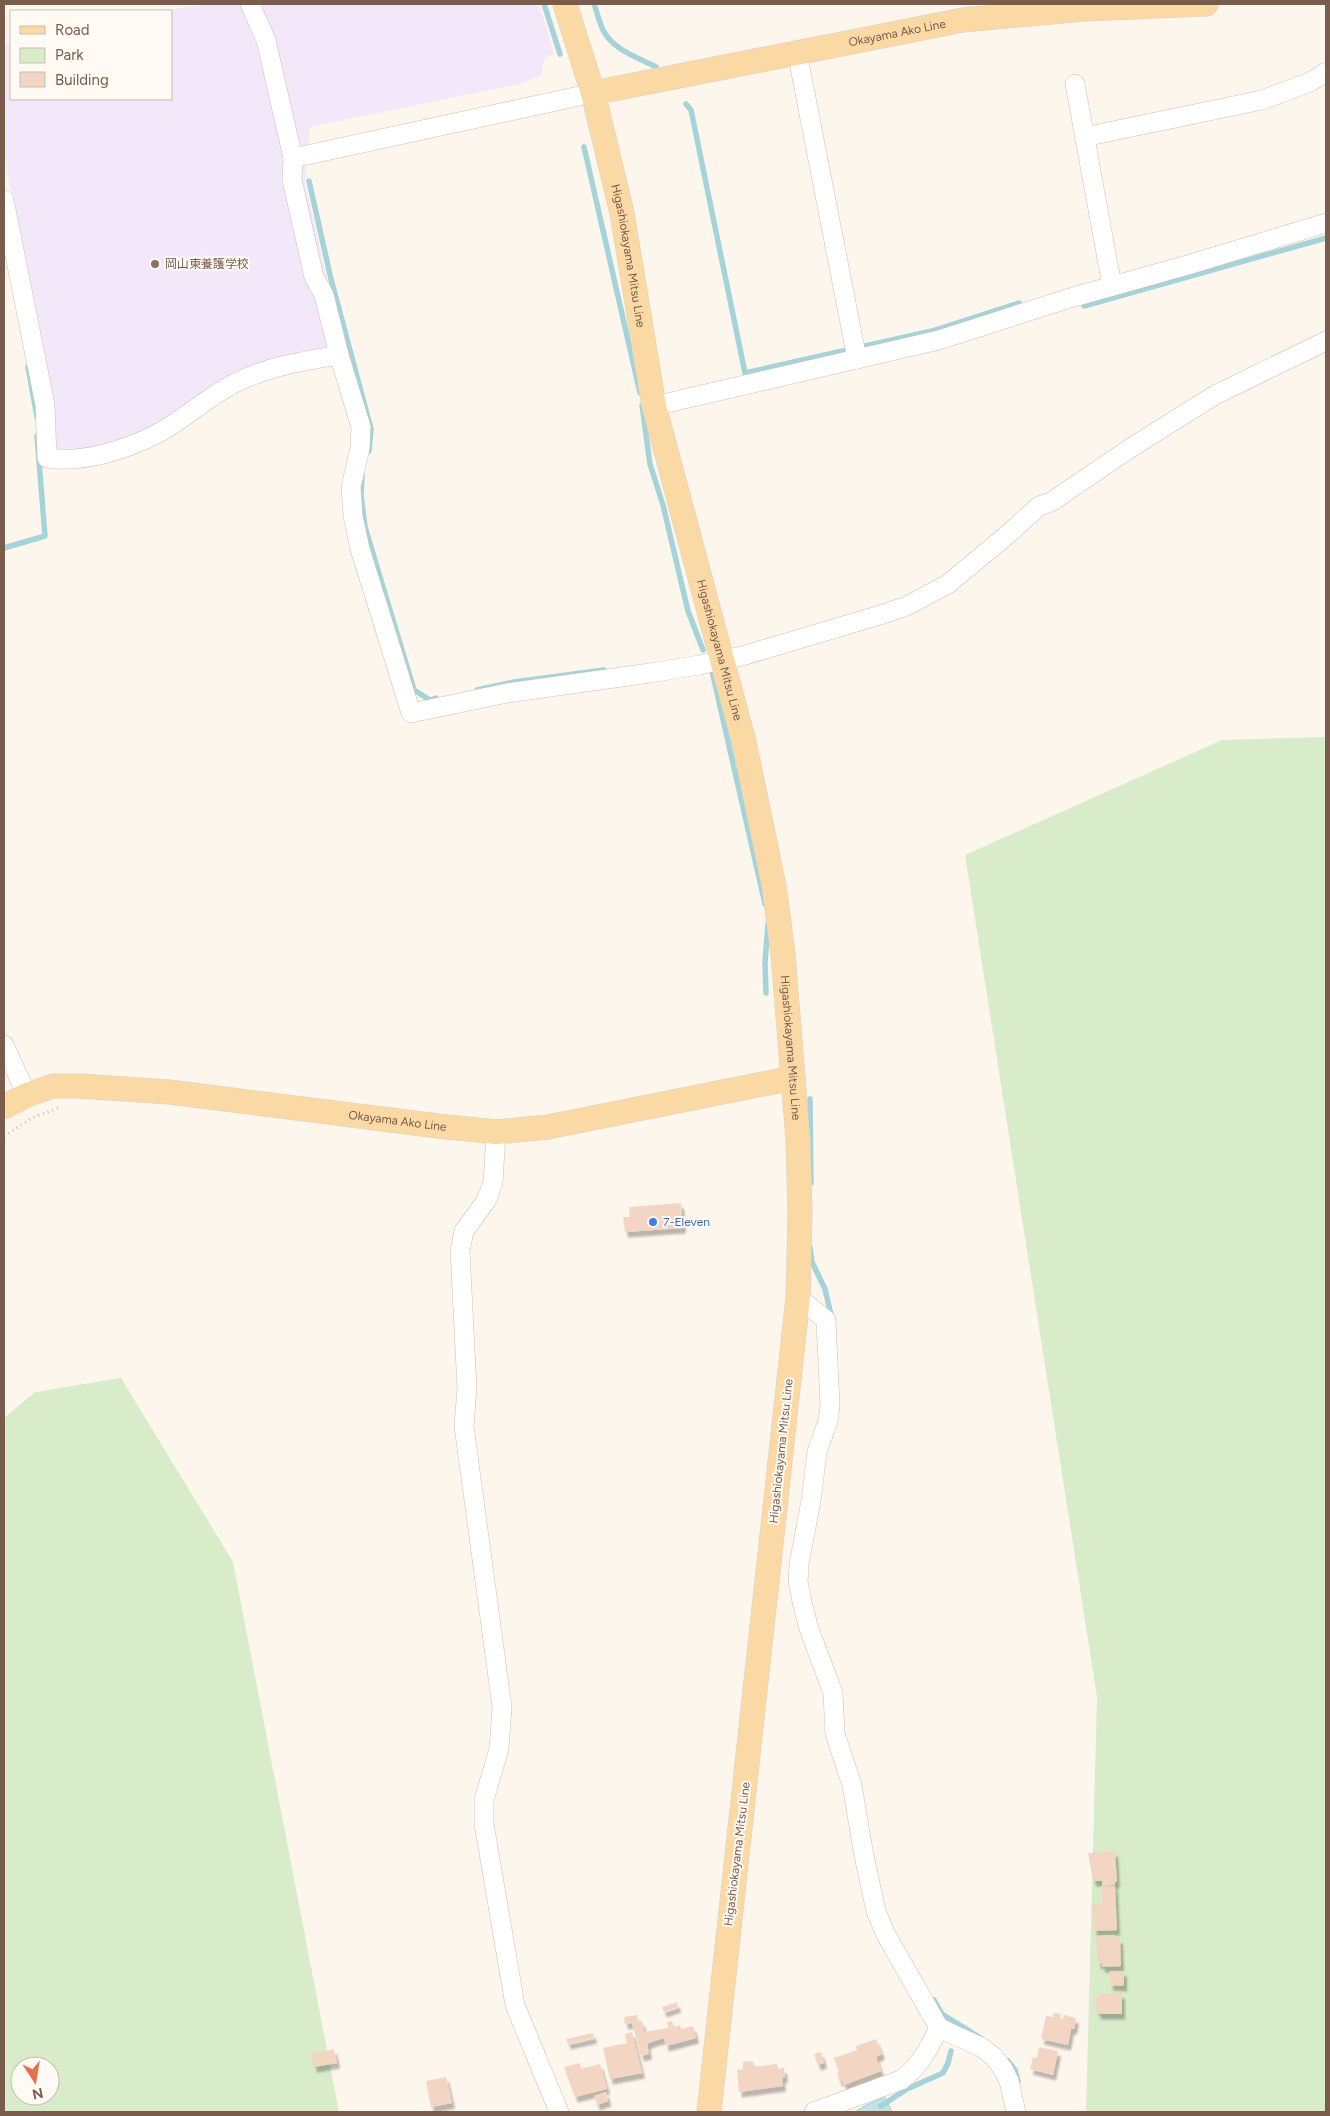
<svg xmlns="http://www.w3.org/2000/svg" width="1330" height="2116" viewBox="0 0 1330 2116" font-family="Figtree,'Noto Sans JP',sans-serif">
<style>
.education{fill:#f3e8fa}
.green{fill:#d8ecc9;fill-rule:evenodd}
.water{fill:#bfe3e8;stroke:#a5d3da}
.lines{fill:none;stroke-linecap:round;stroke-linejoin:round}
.stream{stroke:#a5d3da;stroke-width:5.5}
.building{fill:#f3d5c3;filter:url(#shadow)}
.minor-casing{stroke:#d1beb0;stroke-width:20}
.major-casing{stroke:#dad1cd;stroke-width:25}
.path{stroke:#d9b8a5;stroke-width:3;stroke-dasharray:1 4;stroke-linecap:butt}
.minor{stroke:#fff;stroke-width:19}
.major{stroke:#fbd9a5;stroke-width:24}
.education-dot{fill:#8d6e63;stroke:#fffaf3;stroke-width:2}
.shop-dot{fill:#3f7fe0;stroke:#fffaf3;stroke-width:2}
.labels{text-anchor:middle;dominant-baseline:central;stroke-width:4;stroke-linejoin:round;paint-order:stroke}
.street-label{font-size:12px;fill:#7a5c4d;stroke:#fffaf3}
.education-label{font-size:12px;fill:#785e54;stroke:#fffaf3;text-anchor:start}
.shop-label{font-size:12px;fill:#366cbe;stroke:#fffaf3;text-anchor:start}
</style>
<defs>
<filter id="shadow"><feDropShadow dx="3" dy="5.5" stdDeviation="1" flood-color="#0004"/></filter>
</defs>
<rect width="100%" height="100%" fill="#fdf6ec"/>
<polygon class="education" points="203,4 539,4 554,54 544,58 541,76 520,84 310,127 305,183 336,317 329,339 323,351 150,429 107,446 67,455 51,443 30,297 4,154 4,44 11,43 11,99 171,99 171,11 166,11"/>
<g class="green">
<polygon points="1326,737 1326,2112 1086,2112 1097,1697 965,855 1222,740"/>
<path d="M 121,1378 L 233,1562 L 339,2112 L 4,2112 L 4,1418 L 35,1392 ZM 20,2066 L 50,2066 L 50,2096 L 20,2096 Z"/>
</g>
<polygon class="water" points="885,2097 892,2112 855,2112 866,2105"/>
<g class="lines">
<g class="stream">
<polyline points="544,4 560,54"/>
<path d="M 594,4 C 597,12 599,22 603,30 C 613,50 637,57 656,67"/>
<polyline points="686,104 691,110 745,373 932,331 1019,303"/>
<polyline points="584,147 640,393"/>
<polyline points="309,181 331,279 371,429 369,451"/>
<polyline points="1084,306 1326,238"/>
<polyline points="28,367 37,417"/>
<polyline points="642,405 650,464 663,505 688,611 703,650"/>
<polyline points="362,475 361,495 365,527 414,690 430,700 436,698"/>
<polyline points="4,548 45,536 37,436"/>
<polyline points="712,671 765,904"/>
<polyline points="477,690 514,682 604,670"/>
<polyline points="766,993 765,963 768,923"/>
<polyline points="810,1099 811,1183"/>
<polyline points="810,1247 812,1262 825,1289 832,1319"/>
<polyline points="934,2000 942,2014 982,2039"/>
<polyline points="1008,2061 1015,2070 1018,2081"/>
<polyline points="881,2106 907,2089 943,2073 948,2063 951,2051"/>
</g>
</g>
<g class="building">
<polygon points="681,1203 683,1228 625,1232 623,1217 630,1217 629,1207"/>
<polygon points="1115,1851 1117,1882 1115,1882 1115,1885 1102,1886 1102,1881 1093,1881 1088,1853"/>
<polygon points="1115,1886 1117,1930 1094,1931 1092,1904 1102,1903 1101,1887"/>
<polygon points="1115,1935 1115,1938 1120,1938 1121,1966 1102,1967 1102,1963 1098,1964 1096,1936"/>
<polygon points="1110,1971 1124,1971 1124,1986 1110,1985"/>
<polygon points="1122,1993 1122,2014 1098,2014 1098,2011 1096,2011 1095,1997 1099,1997 1099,1994"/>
<polygon points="677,2002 678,2007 664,2012 662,2007"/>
<polygon points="1053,2013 1061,2014 1060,2018 1063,2019 1064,2015 1076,2018 1074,2029 1071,2029 1068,2045 1041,2039 1046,2016 1053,2017"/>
<polygon points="637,2015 638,2022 642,2021 644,2032 668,2028 667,2022 672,2021 674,2027 680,2025 681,2029 693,2026 696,2038 666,2046 664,2038 654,2041 647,2044 649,2054 641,2056 632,2023 625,2024 624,2017"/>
<polygon points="632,2032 642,2073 610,2079 603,2048 627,2043 625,2034"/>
<polygon points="593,2033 594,2038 568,2044 566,2039"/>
<polygon points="876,2039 882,2054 876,2057 881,2071 844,2085 842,2080 839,2081 837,2073 839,2072 834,2058 857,2050 856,2046"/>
<polygon points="1039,2047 1058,2051 1053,2075 1030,2069 1033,2057 1037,2058"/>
<polygon points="334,2049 337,2063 314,2067 311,2054"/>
<polygon points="821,2052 824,2063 818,2065 814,2054"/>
<polygon points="753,2061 754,2067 777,2064 778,2069 784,2068 785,2077 782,2078 783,2086 739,2092 737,2070 743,2069 743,2062"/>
<polygon points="580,2063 581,2069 600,2064 607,2089 575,2097 564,2067"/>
<polygon points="446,2077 452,2103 431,2107 426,2081"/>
<polygon points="606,2092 608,2101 597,2105 594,2096"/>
</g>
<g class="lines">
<g class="minor-casing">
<g id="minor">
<polyline points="250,4 266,40 293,158 292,180 314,277 324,295 339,355"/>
<polyline points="797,52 857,359"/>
<polyline points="1075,84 1112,286"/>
<polyline points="1084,137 1262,100 1310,82 1326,72"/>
<polyline points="293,158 593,93"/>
<path d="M 4,200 L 45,405 L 47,458 C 82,463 121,451 153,436 C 181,422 205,399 233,384 C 266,367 303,361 339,355 L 361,427 L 360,448 L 351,487 L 353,516 L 360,549 L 411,713 L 507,693 L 650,673 L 699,665 L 742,656 L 880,615 L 907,606 L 948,584 L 1006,536 L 1039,506 L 1051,502 L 1129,449 L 1215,395 L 1326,341"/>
<polyline points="654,406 939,340 1070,298 1191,264 1326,223"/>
<polyline points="4,1045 27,1095"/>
<polyline points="496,1132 493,1183 486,1201 464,1231 460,1251 467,1388 464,1426 502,1707 499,1749 484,1800 484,1824 515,2005 559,2112"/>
<polyline points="798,1297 826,1320 830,1406 828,1421 817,1452 811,1501 799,1564 798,1581 802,1602 808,1626 833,1693 835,1734 852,1785 864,1856 876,1911 885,1933 939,2028 981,2047 994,2057 1003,2069 1009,2081 1016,2112"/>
<path d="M 814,2112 L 901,2080 C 920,2066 929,2048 939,2028"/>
</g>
</g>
<g class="major-casing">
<g id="major">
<path id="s1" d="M 565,4 L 593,93 L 622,213 L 654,406 L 744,742 L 774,886 L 783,954 L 798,1140 L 800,1212 L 798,1297 L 709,2112"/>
<path id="s2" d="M 593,93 L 963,20 L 1084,9 L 1206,4"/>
<path id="s3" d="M 4,1107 L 27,1095 L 53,1086 L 80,1086 L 169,1092 L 438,1126 L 496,1132 L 548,1127 L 793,1078"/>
</g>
</g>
<polyline class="path" points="4,1136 32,1118 61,1107"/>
<use href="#minor" class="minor"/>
<use href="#major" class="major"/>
</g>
<circle class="education-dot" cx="155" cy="264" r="5"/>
<circle class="shop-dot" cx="653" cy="1222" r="5"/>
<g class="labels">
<g class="street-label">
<text stroke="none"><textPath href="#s2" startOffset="310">Okayama Ako Line</textPath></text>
<text stroke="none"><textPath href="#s1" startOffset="260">Higashiokayama Mitsu Line</textPath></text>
<text stroke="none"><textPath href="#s1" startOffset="665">Higashiokayama Mitsu Line</textPath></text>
<text stroke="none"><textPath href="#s1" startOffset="1070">Higashiokayama Mitsu Line</textPath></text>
<text stroke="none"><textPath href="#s3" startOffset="400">Okayama Ako Line</textPath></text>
<text transform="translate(781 1451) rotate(-84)">Higashiokayama Mitsu Line</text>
<text transform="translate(737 1854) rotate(-83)">Higashiokayama Mitsu Line</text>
</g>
<g class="education-label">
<text x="165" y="264">岡山東養護学校</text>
</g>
<g class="shop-label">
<text x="663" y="1222">7-Eleven</text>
</g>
</g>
<rect width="1330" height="2116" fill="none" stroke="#7a5c4d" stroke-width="10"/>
<rect x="10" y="10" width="162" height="90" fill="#fffaf3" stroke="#cabbb1"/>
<rect x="20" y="26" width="25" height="8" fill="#fbd9a5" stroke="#cabbb1"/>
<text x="55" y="35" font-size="15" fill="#7a5c4d">Road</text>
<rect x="20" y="48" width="25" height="15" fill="#d8ecc9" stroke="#cabbb1"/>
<text x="55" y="60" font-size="15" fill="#7a5c4d">Park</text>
<rect x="20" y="72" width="25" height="15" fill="#f3d5c3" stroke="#cabbb1"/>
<text x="55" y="85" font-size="15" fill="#7a5c4d">Building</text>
<g transform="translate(35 2081) rotate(168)"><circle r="24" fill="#fffaf3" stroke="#cabbb1"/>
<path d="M0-4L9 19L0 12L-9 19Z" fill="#e76f51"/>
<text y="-8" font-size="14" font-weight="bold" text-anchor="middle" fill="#7a5c4d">N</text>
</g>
</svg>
